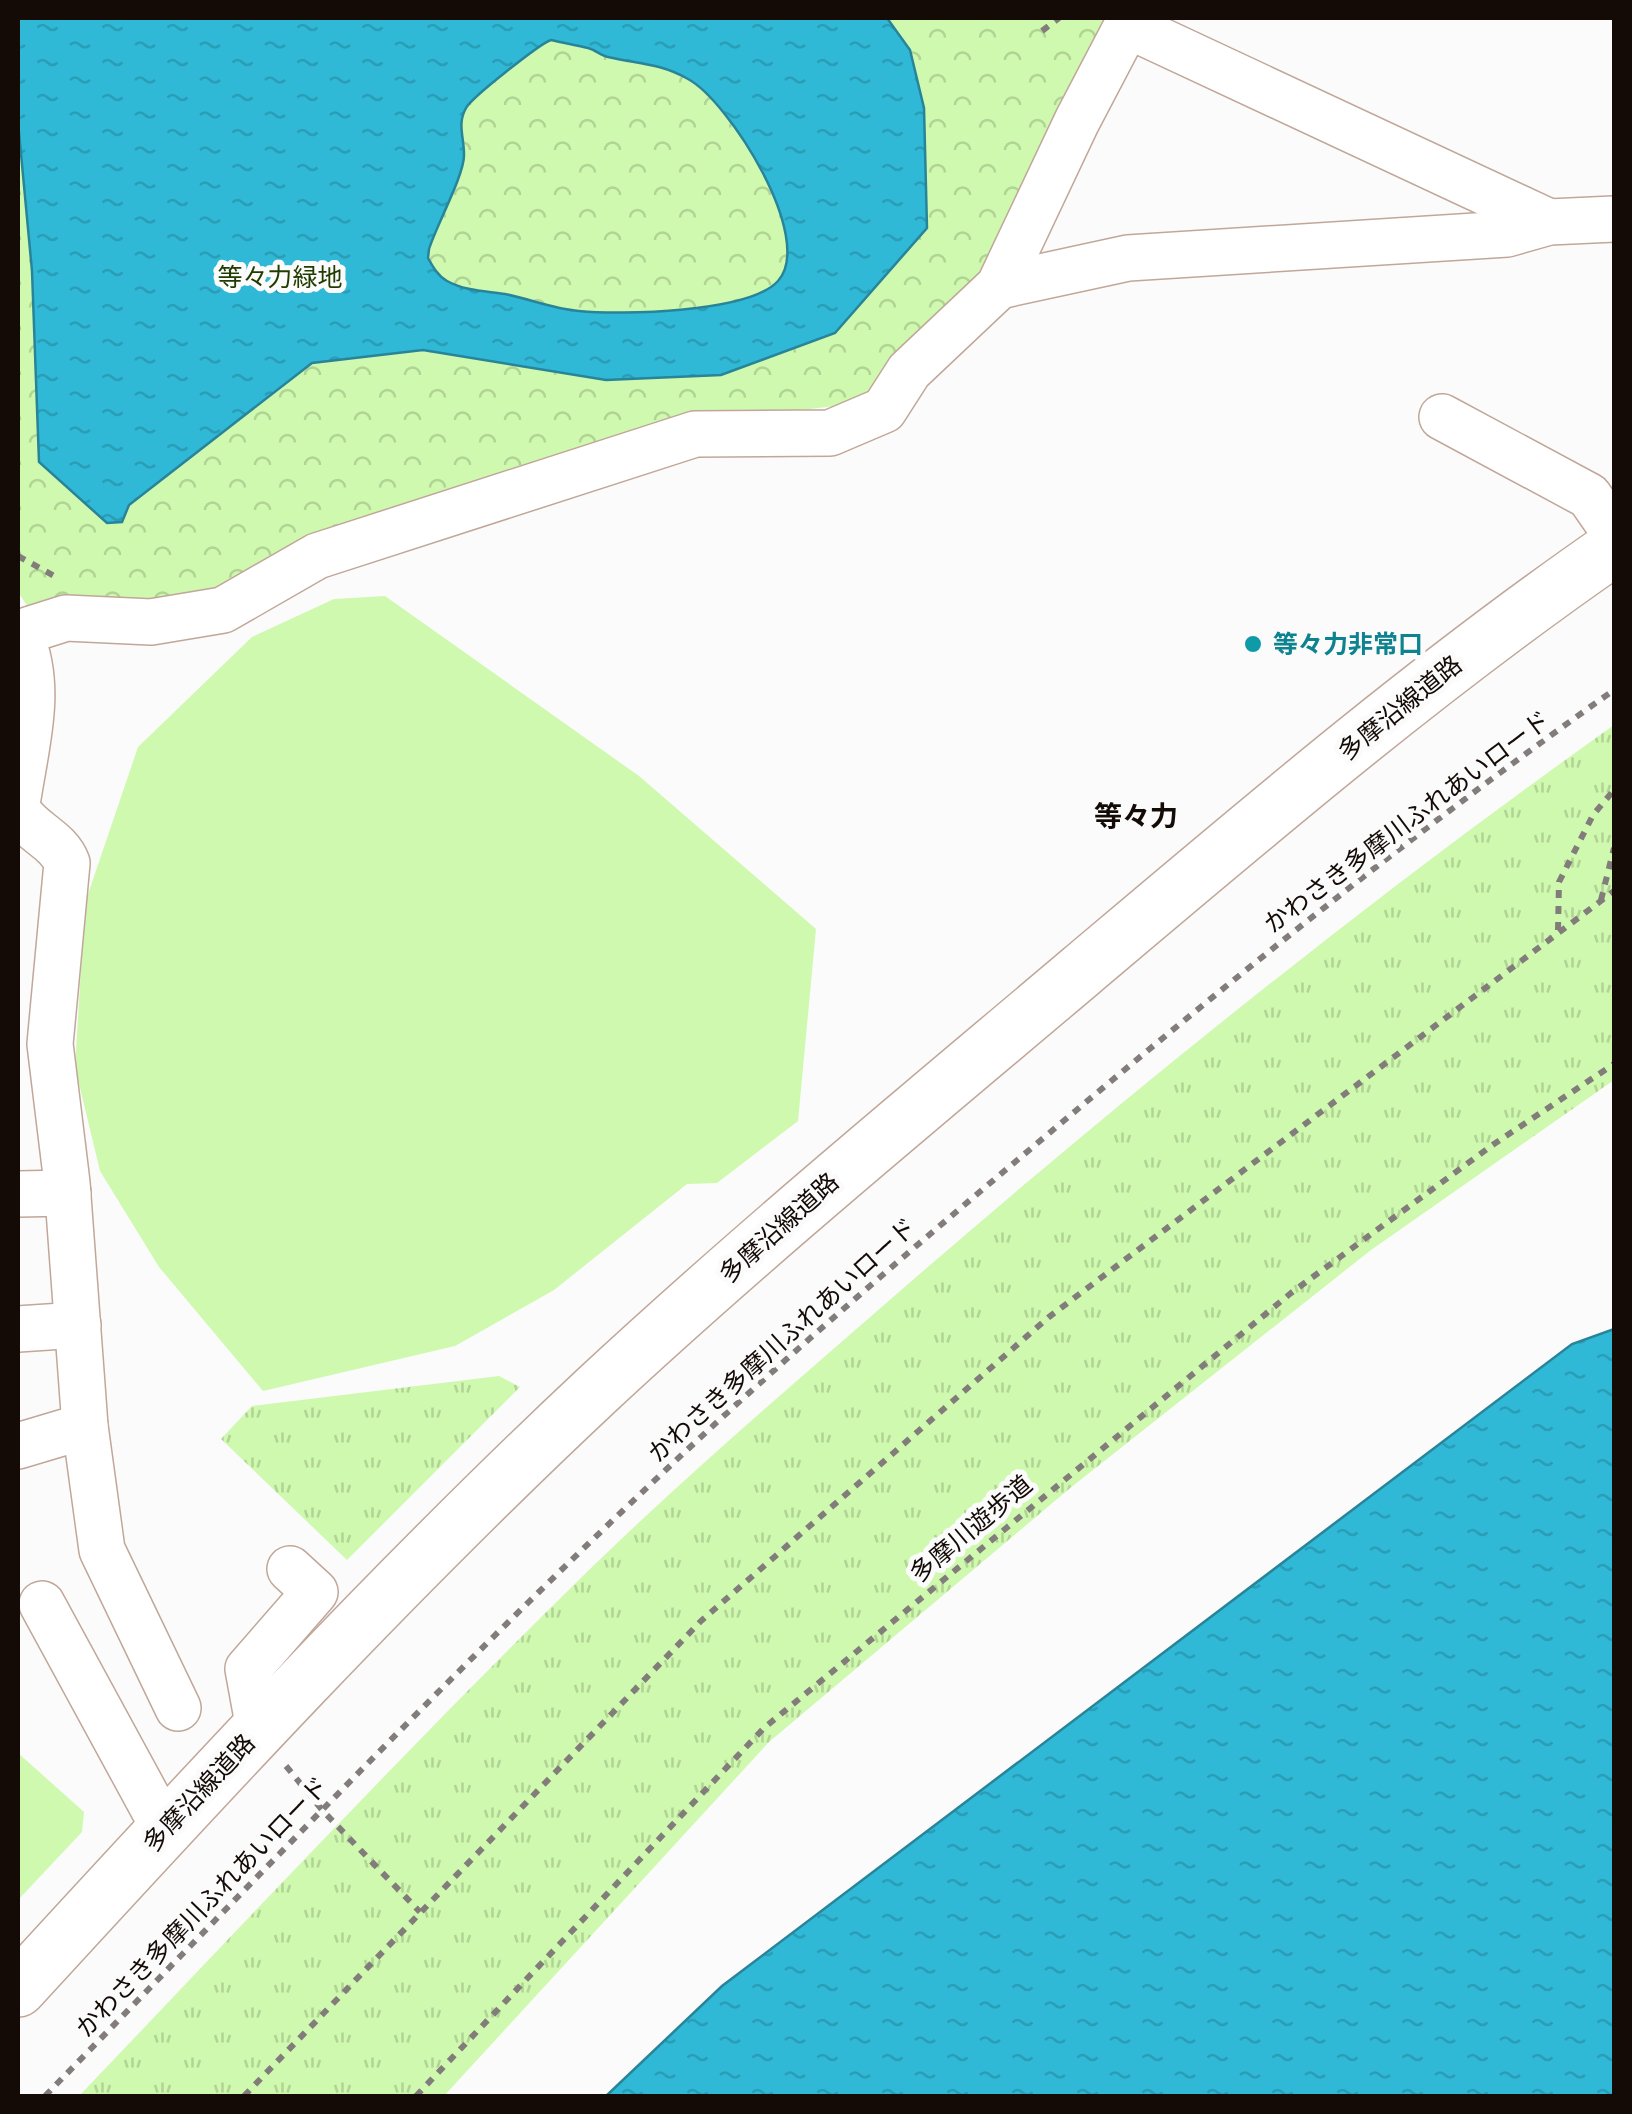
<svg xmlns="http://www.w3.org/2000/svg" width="1632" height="2114" viewBox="0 0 1632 2114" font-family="Rubik,'Noto Sans JP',sans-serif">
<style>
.grass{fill:url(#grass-tufts)}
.park{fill:url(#park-crowns)}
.pitch{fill:#cff9af}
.water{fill:url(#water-ripples);stroke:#288499;stroke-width:2.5;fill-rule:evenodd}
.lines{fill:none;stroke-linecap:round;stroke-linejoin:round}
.minor-casing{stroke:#c1a799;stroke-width:48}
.major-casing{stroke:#c1a799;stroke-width:58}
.path{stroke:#827d7b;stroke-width:6;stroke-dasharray:8 8;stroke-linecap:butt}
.minor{stroke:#fff;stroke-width:45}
.major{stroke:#fff;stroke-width:55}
.culture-dot{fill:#0f9aa8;stroke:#fbfbfb;stroke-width:4}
.labels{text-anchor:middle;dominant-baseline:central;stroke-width:10;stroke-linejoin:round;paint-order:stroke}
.park-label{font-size:25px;fill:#203c00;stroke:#fbfbfb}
.culture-label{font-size:25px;font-weight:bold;fill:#0d838f;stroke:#fbfbfb;text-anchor:start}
.street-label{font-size:25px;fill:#140b07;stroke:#fbfbfb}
.neighbourhood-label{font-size:28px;font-weight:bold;fill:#140b07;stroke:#fbfbfb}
</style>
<defs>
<pattern id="grass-tufts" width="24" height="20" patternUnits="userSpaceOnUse" patternTransform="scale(2.5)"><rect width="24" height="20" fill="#cff9af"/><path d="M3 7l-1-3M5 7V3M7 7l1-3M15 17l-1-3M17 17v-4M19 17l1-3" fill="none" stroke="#b1d495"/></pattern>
<pattern id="park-crowns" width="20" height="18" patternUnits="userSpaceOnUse" patternTransform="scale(2.5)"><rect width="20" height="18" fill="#cff9af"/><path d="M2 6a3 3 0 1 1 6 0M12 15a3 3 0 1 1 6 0" fill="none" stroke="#b1d495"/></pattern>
<pattern id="water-ripples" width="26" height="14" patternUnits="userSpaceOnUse" patternTransform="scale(2.5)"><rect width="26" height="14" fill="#30b8d7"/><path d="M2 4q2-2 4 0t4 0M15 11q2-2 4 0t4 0" fill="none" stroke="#2a9db7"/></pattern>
</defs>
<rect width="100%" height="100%" fill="#fbfbfb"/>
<g class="grass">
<path d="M 1614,725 L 1614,1080 L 1371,1250 L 1069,1489 L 769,1742 L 444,2096 L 79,2096 C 248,1919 416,1739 591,1568 C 688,1474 791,1386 892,1298 C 1124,1096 1364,903 1614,725 Z"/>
<polygon points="499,1376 520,1387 347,1560 221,1439 252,1406"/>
</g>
<polygon class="park" points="18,18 1111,18 1051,121 1023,198 969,289 861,403 646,428 193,601 30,610 18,592"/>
<g class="pitch">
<polygon points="385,596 639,776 816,929 798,1121 717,1183 687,1184 554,1290 455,1346 263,1391 159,1267 100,1171 75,1067 85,903 138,747 252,637 334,599"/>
<polygon points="18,1753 84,1812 82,1832 18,1900"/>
</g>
<g class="water">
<path d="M 18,18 L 887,18 L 910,50 L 924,108 L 927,228 L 835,333 L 721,375 L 606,380 L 423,350 L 312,363 L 129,505 L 122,522 L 107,523 L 39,462 L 32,271 L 18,122 ZM 551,40 C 563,43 576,45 588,48 C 596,50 601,56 608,57 C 638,64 660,63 688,79 C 729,101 816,239 778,281 C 749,313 620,315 579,311 C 553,309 530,299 505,294 C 486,291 465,291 447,281 C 438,276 433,267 428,258 L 429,249 C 436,226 465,174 464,154 C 464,137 457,124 466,108 C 472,97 541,43 551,40 Z"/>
<polygon points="1614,1329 1614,2096 606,2096 722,1986 1572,1344"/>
</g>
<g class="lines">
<g class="minor-casing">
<g id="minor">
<polyline points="1127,25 1549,222"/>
<polyline points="999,286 1128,258 1507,234 1549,222 1614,219"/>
<polyline points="1442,417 1589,496 1614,532"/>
<polyline points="18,640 28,630 66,618 151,622 223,610 317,556 695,434 830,433 884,410 909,371 999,286 1077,121 1131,18"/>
<path d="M 18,798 C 26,745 43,688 21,637"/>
<path d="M 18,810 C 30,832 58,839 67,863 L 50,1044 L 67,1183 L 85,1426 L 18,1446"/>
<polyline points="18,1194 68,1193"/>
<polyline points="18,1329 78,1325"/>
<polyline points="85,1426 102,1550 178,1708"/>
<polyline points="42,1604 165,1830"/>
<polyline points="259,1729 248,1669 315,1592 290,1569"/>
</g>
</g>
<g class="major-casing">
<path id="major" d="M 18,1989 C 206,1784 394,1580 597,1390 C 753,1245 918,1109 1080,972 C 1254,825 1427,677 1614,548"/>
</g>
<g class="path">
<polyline points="1042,31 1059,18"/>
<polyline points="18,556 56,577"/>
<polyline points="1601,900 1614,848"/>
<polyline points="1558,930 1559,882 1593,815 1614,790"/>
<polyline points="286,1766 323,1811 420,1912"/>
<path d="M 45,2096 C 252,1883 456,1667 672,1464 C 793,1350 920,1242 1047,1135 C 1230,980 1418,829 1614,690"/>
<polyline points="244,2096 701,1621 1049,1317 1614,891"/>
<polyline points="416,2096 764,1728 1291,1293 1494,1144 1614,1064"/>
</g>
<use href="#minor" class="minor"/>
<use href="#major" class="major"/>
</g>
<circle class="culture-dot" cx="1253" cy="644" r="10"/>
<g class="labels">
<g class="park-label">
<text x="280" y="277">等々力緑地</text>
</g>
<g class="culture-label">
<text x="1273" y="644">等々力非常口</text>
</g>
<g class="street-label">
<text transform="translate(1400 708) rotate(-39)">多摩沿線道路</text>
<text transform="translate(1407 822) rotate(-37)">かわさき多摩川ふれあいロード</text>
<text transform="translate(779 1228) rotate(-42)">多摩沿線道路</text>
<text transform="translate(782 1340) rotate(-42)">かわさき多摩川ふれあいロード</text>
<text transform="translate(971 1529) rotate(-40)">多摩川遊歩道</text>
<text transform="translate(199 1793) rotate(-47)">多摩沿線道路</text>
<text transform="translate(202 1907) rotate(-46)">かわさき多摩川ふれあいロード</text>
</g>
<g class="neighbourhood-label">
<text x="1136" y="816">等々力</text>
</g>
</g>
<rect width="1632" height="2114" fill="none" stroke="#140b07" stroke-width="40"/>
</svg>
